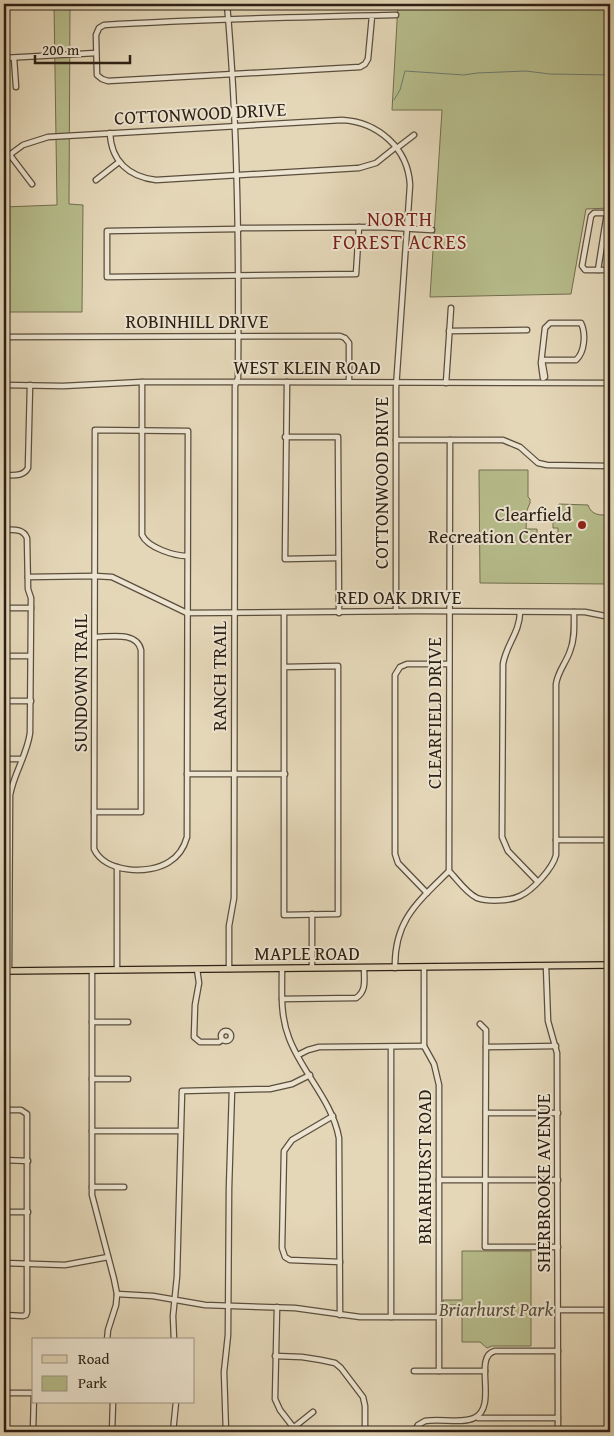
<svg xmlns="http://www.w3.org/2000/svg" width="614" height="1436" viewBox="0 0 614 1436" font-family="'Gentium Book Plus',serif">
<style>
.green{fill:#b7bd8c;stroke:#726e50}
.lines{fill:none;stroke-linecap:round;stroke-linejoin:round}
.stream{stroke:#6b7c71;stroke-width:1}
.minor-casing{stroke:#5a4e3e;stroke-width:7}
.major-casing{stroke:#2c2015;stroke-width:8}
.minor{stroke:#ede5d1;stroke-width:4.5}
.major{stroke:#e4d7b8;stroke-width:5.5}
.poi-dot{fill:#8f2418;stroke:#ede5d1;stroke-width:2}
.labels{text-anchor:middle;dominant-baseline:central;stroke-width:4;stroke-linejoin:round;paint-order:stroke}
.street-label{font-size:19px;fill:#2c2015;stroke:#ede5d1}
.poi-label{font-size:19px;fill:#2c2015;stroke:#ede5d1;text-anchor:end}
.park-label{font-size:19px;font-style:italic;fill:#564f39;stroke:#ede5d1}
.neighbourhood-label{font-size:20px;letter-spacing:1px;fill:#7a1f14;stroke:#ede5d1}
</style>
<rect width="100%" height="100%" fill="#e4d7b8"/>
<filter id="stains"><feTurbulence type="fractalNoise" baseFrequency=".004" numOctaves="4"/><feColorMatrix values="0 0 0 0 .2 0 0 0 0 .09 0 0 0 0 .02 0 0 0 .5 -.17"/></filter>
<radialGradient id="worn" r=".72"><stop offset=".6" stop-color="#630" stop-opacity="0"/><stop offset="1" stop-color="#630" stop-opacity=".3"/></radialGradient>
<g class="green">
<polygon points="54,4 70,4 69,204 83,205 82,312 4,312 4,207 57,205"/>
<polygon points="398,4 610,4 610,208 586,209 571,294 430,297 442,110 392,110"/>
<path d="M 479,470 L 528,470 L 528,497 L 530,499 L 530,503 L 527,510 L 526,529 L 537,529 L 537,534 L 558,533 L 558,528 L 553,528 L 553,522 L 559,522 L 559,504 L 588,505 C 592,516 600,515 610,515 L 610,584 L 480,583 Z"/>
<polygon points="462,1251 531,1251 531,1346 492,1346 487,1348 480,1342 462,1342 462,1305 443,1305 443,1300 462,1300"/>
</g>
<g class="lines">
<polyline class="stream" points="394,100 400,90 405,71 464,75 477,73 526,71 550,74 610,75"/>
<g class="minor-casing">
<g id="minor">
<path d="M 227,4 C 238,128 239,253 238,378 L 235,386 L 234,898 L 229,926 L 229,969"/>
<path d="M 372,16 L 368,59 L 365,64 L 360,67 L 108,81 L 102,79 L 97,75 L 96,35 L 99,28 L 104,25 C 201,19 299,17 396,15"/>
<polyline points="4,58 96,53"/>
<polyline points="14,58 16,87"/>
<path d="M 110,133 C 111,161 129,177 156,180 L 359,168 L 376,163 L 396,147"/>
<polyline points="397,148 414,135"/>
<polyline points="10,155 32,184"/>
<path d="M 4,159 L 23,145 L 48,137 L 342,120 C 378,122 408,148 410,185 L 396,388 L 396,611"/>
<polyline points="96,180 119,162"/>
<polyline points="610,213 594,213 591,216 582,266 585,270 610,270"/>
<polyline points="239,228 380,227 432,230"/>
<polyline points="239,229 107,231 107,277 356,274 359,227"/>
<polyline points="598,270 607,213"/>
<polyline points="449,331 527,330"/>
<polyline points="4,337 340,336 345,338 349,343 349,382"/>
<path d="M 542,360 L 576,360 C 585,352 586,333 581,323 L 550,323 L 545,328 L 541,363 L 543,378 L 545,377 L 542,360"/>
<path d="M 142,382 L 142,535 C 148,548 175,556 187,556"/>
<polyline points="287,382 285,559 338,558"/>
<polyline points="446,383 451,308"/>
<polyline points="4,385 63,386 142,382 230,382 610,383"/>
<path d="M 95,430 L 188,431 L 187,837 C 184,848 179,856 169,862 C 149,875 105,873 94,849 Z"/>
<polyline points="285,437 338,437 339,613"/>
<polyline points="396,440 503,440 520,447 538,463 547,465 610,466"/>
<path d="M 4,475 C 13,475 23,477 28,468 L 30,385"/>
<path d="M 4,530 C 13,530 23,528 27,538 L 28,589 L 31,598 L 31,608 L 30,733 C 27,755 14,773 10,795 L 9,971"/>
<polyline points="28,577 95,576 112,577 187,613"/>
<polyline points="4,608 31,608"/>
<path d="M 520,612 C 520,632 506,645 503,664 L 502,837 L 508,851 L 537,881"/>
<polyline points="187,613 416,611 585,612 610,617"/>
<polyline points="284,613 284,915 338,914 338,666 284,667"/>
<polyline points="4,656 30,656"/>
<polyline points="4,701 31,701"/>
<polyline points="4,759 22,759"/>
<polyline points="187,774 285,774"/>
<path d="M 94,812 L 141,812 L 141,650 C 137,631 110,637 95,637"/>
<polyline points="556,840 610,840"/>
<polyline points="117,867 117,970"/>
<path d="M 449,871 C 457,879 466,893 477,898 C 488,902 510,901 520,896 C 532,891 553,868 556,855 L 556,684 C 558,671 566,663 570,651 C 575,639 574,625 574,612"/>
<polyline points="427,893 398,863 395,854 395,675 400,667 407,664 449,664"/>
<polyline points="312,914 312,968"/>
<polyline points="546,966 548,1021 557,1053 558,1432"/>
<polyline points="424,967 424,1046 434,1064 439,1085 439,1371"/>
<path d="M 395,968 C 394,920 418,902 449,871 L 450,440"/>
<polyline points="197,969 199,983 195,1005 194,1037 200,1042 219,1042 222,1040"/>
<path d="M 282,969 C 282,992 280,1015 289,1038 C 302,1073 332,1100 339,1138 L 340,1315"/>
<polyline points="92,970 92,1195 114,1279 117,1294 116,1305 108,1330 107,1340"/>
<path d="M 282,999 L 356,998 C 367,991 364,979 364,968"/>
<polyline points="92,1022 128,1022"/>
<polyline points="480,1024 486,1030 485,1247 558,1247"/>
<circle cx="226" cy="1036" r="5"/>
<polyline points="486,1047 556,1046"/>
<polyline points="298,1055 308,1050 319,1047 424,1046"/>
<polyline points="92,1079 128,1079"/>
<polyline points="4,1110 21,1110 27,1114 27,1312 26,1315 23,1316 4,1315"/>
<polyline points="486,1113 558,1113"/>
<polyline points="333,1116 292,1140 284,1151 282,1248 285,1257 290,1260 340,1262"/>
<polyline points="92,1131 180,1131"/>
<polyline points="4,1160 28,1161"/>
<polyline points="439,1180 558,1180"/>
<polyline points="92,1187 124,1187"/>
<polyline points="4,1212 28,1212"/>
<polyline points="4,1263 65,1265 108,1257"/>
<polyline points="117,1294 153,1296 205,1305 295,1308 360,1317 439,1317"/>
<polyline points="277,1307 275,1399 280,1410 297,1432"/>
<polyline points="558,1310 610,1310"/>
<polyline points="391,1317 391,1047"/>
<polyline points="174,1340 173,1316 177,1276 182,1091 270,1089 292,1084 310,1075"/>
<polyline points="275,1356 302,1357 321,1360 335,1363 341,1368 363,1397 365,1406 365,1432"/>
<polyline points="414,1371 485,1371"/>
<polyline points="4,1393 34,1393 33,1432"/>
<polyline points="478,1418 558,1418"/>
<polyline points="112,1432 113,1402"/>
<polyline points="173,1432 176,1402"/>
<polyline points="226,1432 224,1372 228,1335 229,1188 232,1090"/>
<polyline points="288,1432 313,1412"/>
<path d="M 414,1432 L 418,1425 L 425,1421 C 439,1418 462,1424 474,1418 C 499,1407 472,1356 495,1351 L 558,1351"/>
</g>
</g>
<g class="major-casing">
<polyline id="major" points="4,971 610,965"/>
</g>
<use href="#minor" class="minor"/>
<use href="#major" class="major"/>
</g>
<circle class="poi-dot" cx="582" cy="525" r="5"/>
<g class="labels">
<g class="street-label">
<text transform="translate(200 113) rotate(-3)">COTTONWOOD DRIVE</text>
<text x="197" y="321">ROBINHILL DRIVE</text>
<text x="307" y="367">WEST KLEIN ROAD</text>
<text transform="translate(381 483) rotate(-90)">COTTONWOOD DRIVE</text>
<text x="399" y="597">RED OAK DRIVE</text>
<text transform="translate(219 676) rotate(-90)">RANCH TRAIL</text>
<text transform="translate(80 683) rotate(-90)">SUNDOWN TRAIL</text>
<text transform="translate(434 713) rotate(-90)">CLEARFIELD DRIVE</text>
<text x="307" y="953">MAPLE ROAD</text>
<text transform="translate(424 1167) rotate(-90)">BRIARHURST ROAD</text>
<text transform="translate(543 1183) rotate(-90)">SHERBROOKE AVENUE</text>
</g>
<g class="poi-label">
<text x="572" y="514">Clearfield<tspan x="572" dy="22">Recreation Center</tspan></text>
</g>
<g class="park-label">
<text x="496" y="1309">Briarhurst Park</text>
</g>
<g class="neighbourhood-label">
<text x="400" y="218">NORTH<tspan x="400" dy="23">FOREST ACRES</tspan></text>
</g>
</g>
<rect width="614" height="1436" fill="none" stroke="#e4d7b8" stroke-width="20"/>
<rect x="5" y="5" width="604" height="1426" fill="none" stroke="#2c2015" stroke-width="2.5"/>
<rect x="10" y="10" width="594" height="1416" fill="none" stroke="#2c2015"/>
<rect x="32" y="1338" width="162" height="65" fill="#ede5d1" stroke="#a09686"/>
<rect x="42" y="1355" width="25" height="8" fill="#e4d7b8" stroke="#a09686"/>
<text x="78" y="1364" font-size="15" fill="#2c2015">Road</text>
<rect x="42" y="1376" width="25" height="15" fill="#b7bd8c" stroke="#a09686"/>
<text x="78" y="1388" font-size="15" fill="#2c2015">Park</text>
<path d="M35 55v8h95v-8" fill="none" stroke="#2c2015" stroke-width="2.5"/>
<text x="42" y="55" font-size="15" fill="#2c2015" stroke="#ede5d1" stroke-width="4" paint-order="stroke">200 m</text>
<rect width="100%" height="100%" filter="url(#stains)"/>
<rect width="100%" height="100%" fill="url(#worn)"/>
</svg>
